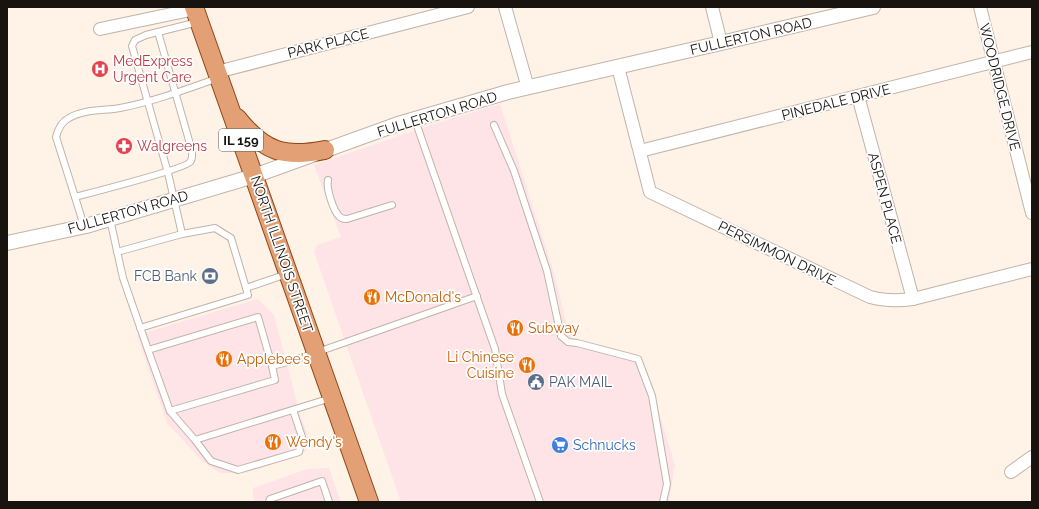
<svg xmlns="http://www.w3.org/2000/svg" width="1039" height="509" viewBox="0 0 1039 509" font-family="Raleway,sans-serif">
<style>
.commercial{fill:#fee3e7}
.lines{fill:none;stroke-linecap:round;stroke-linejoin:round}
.service-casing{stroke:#c1b3a7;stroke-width:8}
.minor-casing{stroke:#c1b3a7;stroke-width:14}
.tertiary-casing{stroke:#c1b3a7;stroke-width:16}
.primary-casing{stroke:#904616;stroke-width:20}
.service{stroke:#fff;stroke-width:6}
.minor{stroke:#fff;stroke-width:12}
.tertiary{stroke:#fff;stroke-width:14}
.primary{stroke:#e3a075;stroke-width:18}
.labels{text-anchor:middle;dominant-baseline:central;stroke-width:3.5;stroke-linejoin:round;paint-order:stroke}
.shield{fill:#fff;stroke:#5d5a57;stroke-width:1}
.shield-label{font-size:13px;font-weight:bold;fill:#18130f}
.street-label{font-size:14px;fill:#18130f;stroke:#fff}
.health-label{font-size:14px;fill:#be3a42;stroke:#fff;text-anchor:start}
.service-label{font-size:14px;fill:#4e5e75;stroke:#fff;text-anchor:end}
.food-label{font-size:14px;fill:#c56008;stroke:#fff;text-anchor:start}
.shop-label{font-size:14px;fill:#366cbe;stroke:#fff;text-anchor:start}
</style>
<rect width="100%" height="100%" fill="#fff3e8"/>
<g class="commercial">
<polygon points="500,104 554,273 569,334 576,339 636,354 643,361 675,465 669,502 401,502 314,252 317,245 341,237 314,165 434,124"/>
<polygon points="258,299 274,315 300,414 308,436 308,443 306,451 297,457 245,473 220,473 202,461 167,423 137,335"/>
<polygon points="329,468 341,502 255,502 253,497 253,488 307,469"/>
</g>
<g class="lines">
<g class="service-casing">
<g id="service">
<polyline points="198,22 146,35 135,40 132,46 168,173 182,234 215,228 231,238 246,288 287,274"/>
<path d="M 158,32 L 192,151 C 192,155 193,159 190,162 C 185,169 90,193 75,197 L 56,137 C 58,129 61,122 69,118 C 84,109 104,111 120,108 C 152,102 187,89 218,78"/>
<polyline points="415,120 495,349 502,394 540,502"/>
<polyline points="494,125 514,171 547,271 561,336 568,342 577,343 638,359 652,396 667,484 663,502"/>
<path d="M 328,180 C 326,188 333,210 339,216 C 341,219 344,219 347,219 L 392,205"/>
<polyline points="75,197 84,226"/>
<polyline points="110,219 123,278 148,350"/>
<polyline points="117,252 182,234"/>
<polyline points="140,328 248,295 246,288"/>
<polyline points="331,398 195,440 170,411 148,350 258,317 272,366 295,360 477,296"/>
<polyline points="170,411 275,380 272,366"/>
<polyline points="195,440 211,461 238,470 299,452 302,437 293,410"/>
<polyline points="269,502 270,499 322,481 329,502"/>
</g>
</g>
<g class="minor-casing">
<g id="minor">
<polyline points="505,7 528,88"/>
<polyline points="712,7 721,43"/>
<polyline points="980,7 1032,213"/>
<polyline points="100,29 195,9"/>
<path d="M 618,67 L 650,192 L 870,297 C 885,301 897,301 913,299 L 1032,269"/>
<polyline points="217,72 468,7"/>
<polyline points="858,96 913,299"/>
<polyline points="640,151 1032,52"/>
<polyline points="1011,472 1032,457"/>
</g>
</g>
<g class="tertiary-casing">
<polyline id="tertiary" points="7,243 86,226 254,176 398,124 508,92 721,43 873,7"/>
</g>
<g class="primary-casing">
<g id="primary">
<polyline points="194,7 369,502"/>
<path d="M 237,118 C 264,152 284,158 325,150"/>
</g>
</g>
<use href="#service" class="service"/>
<use href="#minor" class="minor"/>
<use href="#tertiary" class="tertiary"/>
<use href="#primary" class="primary"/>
</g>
<defs>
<g id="hospital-disc" transform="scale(0.9)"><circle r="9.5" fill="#e0444e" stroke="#fff"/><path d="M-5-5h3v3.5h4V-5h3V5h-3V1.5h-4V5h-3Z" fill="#fff"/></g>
<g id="pharmacy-disc" transform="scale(0.9)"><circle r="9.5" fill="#e0444e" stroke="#fff"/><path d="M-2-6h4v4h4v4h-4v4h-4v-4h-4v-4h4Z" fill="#fff"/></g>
<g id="bank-disc" transform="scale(0.9)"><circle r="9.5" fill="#5c6f8a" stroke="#fff"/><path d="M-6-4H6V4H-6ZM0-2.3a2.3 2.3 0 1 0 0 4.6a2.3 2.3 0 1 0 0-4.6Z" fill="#fff"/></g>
<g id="restaurant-disc" transform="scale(0.9)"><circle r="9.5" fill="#e8710a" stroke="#fff"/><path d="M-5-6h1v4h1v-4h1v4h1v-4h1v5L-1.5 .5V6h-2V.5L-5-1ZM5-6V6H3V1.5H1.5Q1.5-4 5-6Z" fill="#fff"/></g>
<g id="civic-disc" transform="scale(0.9)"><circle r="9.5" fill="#5c6f8a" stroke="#fff"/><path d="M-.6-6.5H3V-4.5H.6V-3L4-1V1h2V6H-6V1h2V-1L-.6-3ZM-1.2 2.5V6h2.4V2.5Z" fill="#fff"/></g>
<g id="supermarket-disc" transform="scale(0.9)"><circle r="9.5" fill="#3f7fe0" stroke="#fff"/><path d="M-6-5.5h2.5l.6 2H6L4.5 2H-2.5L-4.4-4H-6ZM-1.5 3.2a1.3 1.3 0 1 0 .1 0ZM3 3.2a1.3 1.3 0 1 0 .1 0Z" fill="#fff"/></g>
</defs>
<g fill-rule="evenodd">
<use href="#hospital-disc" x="100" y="69"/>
<use href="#pharmacy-disc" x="124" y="146"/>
<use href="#bank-disc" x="210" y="276"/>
<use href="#restaurant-disc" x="372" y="297"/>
<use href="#restaurant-disc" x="515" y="328"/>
<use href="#restaurant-disc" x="224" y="359"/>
<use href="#restaurant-disc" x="527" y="365"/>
<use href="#civic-disc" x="536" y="382"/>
<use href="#restaurant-disc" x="273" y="442"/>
<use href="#supermarket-disc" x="560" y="445"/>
</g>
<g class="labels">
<rect class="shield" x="219" y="129" width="44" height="22" rx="3"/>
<g class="shield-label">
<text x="241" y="140">IL 159</text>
</g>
<g class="street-label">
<text transform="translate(751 36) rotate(-13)">FULLERTON ROAD</text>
<text transform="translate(328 43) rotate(-14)">PARK PLACE</text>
<text transform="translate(1000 87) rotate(76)">WOODRIDGE DRIVE</text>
<text transform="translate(836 102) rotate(-14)">PINEDALE DRIVE</text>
<text transform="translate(437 114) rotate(-17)">FULLERTON ROAD</text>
<text transform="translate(885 198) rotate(75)">ASPEN PLACE</text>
<text transform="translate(128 212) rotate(-16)">FULLERTON ROAD</text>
<text transform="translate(777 253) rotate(26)">PERSIMMON DRIVE</text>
<text transform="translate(282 254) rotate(71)">NORTH ILLINOIS STREET</text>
</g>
<g class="health-label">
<text x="113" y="61">MedExpress<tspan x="113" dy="16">Urgent Care</tspan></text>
<text x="137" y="146">Walgreens</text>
</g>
<g class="service-label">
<text x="197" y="276">FCB Bank</text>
<text x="549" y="382" text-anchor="start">PAK MAIL</text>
</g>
<g class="food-label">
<text x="385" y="297">McDonald's</text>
<text x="528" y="328">Subway</text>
<text x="514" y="357" text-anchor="end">Li Chinese<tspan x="514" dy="16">Cuisine</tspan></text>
<text x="237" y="359">Applebee's</text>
<text x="286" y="442">Wendy's</text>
</g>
<g class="shop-label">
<text x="573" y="445">Schnucks</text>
</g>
</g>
<rect width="1039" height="509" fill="none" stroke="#18130f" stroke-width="16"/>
</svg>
